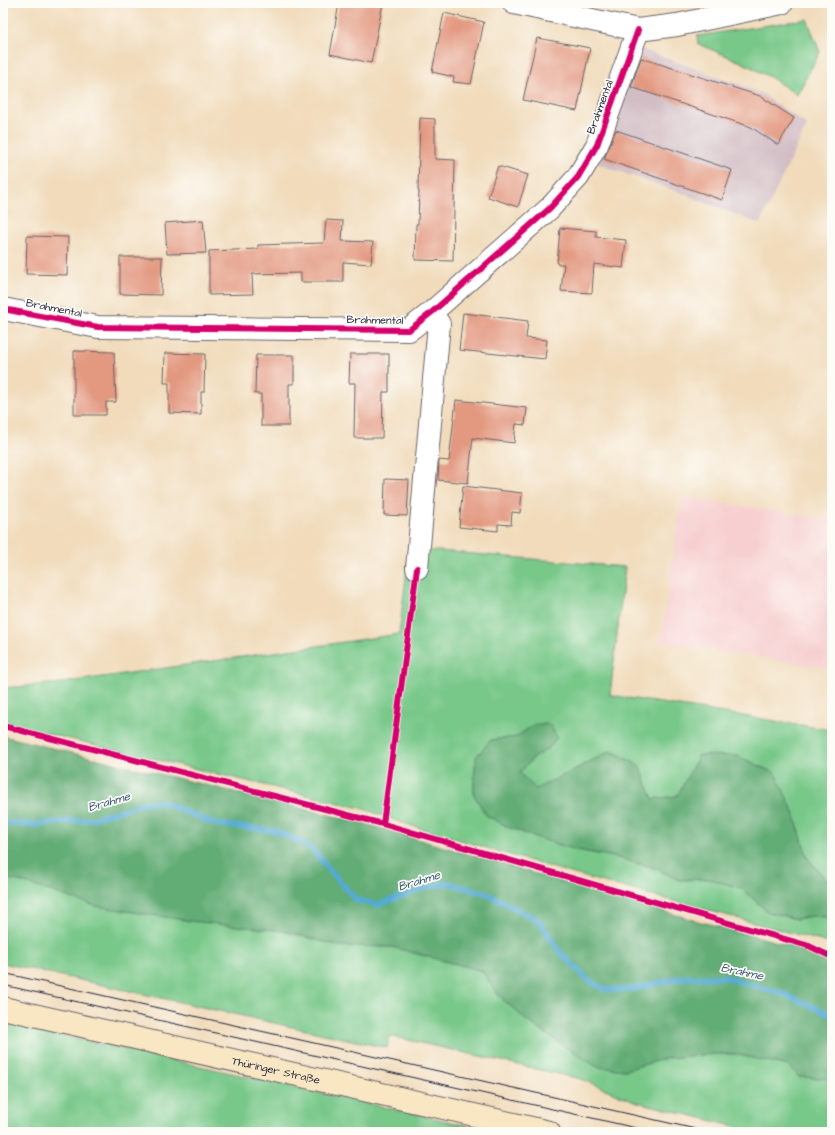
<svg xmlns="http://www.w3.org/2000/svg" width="835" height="1135" viewBox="0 0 835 1135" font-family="'Architects Daughter',sans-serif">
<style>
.built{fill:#f7cfd0}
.industrial{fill:#d2bdc5}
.green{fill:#78c889;stroke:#4d7562}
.forest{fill:#62ac75;stroke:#426758}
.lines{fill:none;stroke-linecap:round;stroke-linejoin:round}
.stream{stroke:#55abd1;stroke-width:6}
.building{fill:#e39880}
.minor-casing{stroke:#6a6368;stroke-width:24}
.secondary-casing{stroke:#6a6368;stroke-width:24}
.minor{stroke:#fff;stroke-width:22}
.secondary{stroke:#f9e7c3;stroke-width:22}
.tram{stroke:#22223b;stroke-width:1}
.cycleway-casing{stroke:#fdfcf7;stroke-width:8}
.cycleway{stroke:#d6006c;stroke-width:6}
.labels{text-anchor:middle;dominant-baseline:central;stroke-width:3.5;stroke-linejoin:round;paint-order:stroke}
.street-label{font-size:11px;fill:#22223b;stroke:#fdfcf7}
.water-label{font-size:12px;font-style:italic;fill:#365977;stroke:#fdfcf7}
</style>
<rect width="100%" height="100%" fill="#fdfcf7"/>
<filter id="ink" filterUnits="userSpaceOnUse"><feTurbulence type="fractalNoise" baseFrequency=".025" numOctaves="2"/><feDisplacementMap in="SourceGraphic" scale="8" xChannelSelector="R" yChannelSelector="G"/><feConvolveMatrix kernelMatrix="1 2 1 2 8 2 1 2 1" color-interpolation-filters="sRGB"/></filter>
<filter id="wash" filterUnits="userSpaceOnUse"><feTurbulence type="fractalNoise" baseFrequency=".012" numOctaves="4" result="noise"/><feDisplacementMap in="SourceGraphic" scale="16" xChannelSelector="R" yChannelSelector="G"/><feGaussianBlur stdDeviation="0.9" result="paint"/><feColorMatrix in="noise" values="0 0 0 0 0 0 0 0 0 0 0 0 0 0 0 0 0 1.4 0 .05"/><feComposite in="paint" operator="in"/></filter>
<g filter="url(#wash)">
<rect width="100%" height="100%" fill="#f1dbbb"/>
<polygon class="built" points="682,497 832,520 832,669 660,642"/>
<polygon class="industrial" points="639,48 761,93 807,125 760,224 676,191 598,164"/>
<g class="green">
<polygon points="807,19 820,52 797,95 770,77 741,62 698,44 697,36"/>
<polygon points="409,551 440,551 625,567 610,695 832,730 832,883 829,883 807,857 794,812 699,756 677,796 653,799 639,765 611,751 536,789 520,773 532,759 551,746 535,724 516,737 491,740 476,757 474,782 474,795 486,815 508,827 541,839 572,849 614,857 655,868 679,880 709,879 741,888 768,912 796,919 813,916 827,917 832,921 832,944 574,874 400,822 361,808 3,723 3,688 61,683 399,634"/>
<polygon points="3,878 283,931 340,946 392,947 482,971 498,994 526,1020 558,1042 625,1070 667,1058 714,1054 734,1054 789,1066 799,1077 832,1079 832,1132 762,1132 749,1130 634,1101 581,1079 390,1036 387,1048 3,963"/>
<polygon points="3,1021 38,1030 496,1132 3,1132"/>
</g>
<g class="forest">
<polygon points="535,724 550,724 557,737 551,746 532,759 520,773 536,789 611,751 639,765 653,799 677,796 699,755 738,756 775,773 794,812 807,857 829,883 832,883 832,921 827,917 813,916 796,919 768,912 741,888 709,879 679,880 655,868 614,857 572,849 541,839 508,827 486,815 474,795 474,782 476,757 491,740 516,737"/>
<polygon points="3,736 362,823 690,919 793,946 826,957 832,955 832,1079 799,1077 789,1066 734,1054 714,1054 667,1058 625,1070 597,1067 558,1042 526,1020 497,994 482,971 392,947 340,946 283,931 189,921 95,906 19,881 3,878"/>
</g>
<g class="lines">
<polyline class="stream" points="3,823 32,825 93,819 145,803 162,802 215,824 275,831 301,842 311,848 356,900 378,905 424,888 447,883 485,893 538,920 560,952 588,980 606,990 634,989 680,978 724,977 781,993 832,1015"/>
</g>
<g id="blocks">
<g class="building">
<polygon points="339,3 383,3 371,63 330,54"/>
<polygon points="444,13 484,22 471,84 453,82 454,77 432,72"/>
<polygon points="537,38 590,48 577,111 523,100"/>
<polygon points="641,58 760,96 794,118 778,145 751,127 631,87"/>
<polygon points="420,118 435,119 435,159 455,160 453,261 415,260 416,224 418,224 419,191 418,190"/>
<polygon points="616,130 732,170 722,200 604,159"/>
<polygon points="498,166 528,175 518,207 488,197"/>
<polygon points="203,220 206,253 167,254 165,223"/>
<polygon points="326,220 343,221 342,241 373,242 371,264 343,262 343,282 301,282 301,273 252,274 253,294 209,295 209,251 258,249 258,245 324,243"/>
<polygon points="560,228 596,231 596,237 626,240 623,268 594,264 592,293 561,291 564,264 557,264"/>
<polygon points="27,236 68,237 67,275 26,274"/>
<polygon points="120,257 162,257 161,295 120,294"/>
<polygon points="463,313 528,321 526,338 547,340 545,359 459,350"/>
<polygon points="74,351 114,352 116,402 106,402 106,415 74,415"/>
<polygon points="165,353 205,354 204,392 201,392 201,414 169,413 169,383 164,383"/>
<polygon points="350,354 389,354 389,392 383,392 382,438 354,438 355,383 349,383"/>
<polygon points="256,355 294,355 294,384 289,384 289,426 261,426 261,394 255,394"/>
<polygon points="456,400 527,408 525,425 516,424 514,443 473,438 468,483 438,480 439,460 449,461"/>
<polygon points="385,479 409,480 407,516 384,515"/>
<polygon points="463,486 522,493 520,513 512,512 511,525 498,524 498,531 459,527"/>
</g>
</g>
</g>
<g filter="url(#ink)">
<use href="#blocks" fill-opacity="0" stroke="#6a6368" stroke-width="1"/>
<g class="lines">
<g class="minor-casing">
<g id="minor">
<polyline points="514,3 638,30 677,25 782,3"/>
<polyline points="3,309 98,327 409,330 431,313 550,208 578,177 597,145 638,30"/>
<polyline points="417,568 439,324 431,313"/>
</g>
</g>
<g class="secondary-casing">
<g id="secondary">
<path id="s1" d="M 3,1008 L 549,1132"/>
</g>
</g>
<use href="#minor" class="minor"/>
<use href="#secondary" class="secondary"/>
<g class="tram">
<polyline points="3,973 709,1132"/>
<polyline points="3,985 654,1132"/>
</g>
<g class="cycleway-casing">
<g id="cycleway">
<polyline points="3,309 98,327 409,330 431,313 550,208 578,177 597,145 638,30"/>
<polyline points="3,726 383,824 809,946 832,957"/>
<polyline points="383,824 417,568"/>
</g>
</g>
<use href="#cycleway" class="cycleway"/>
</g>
</g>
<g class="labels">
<g class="street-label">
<text transform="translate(600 107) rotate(-70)">Brahmental</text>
<text transform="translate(54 308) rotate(11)">Brahmental</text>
<text transform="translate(375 320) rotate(1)">Brahmental</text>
<text stroke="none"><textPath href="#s1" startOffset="280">Thüringer Straße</textPath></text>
</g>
<g class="water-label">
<text transform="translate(109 802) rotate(-16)">Brahme</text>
<text transform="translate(419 881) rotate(-17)">Brahme</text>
<text transform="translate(742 972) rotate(12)">Brahme</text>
</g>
</g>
<rect width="835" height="1135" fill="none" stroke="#fdfcf7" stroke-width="16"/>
</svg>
